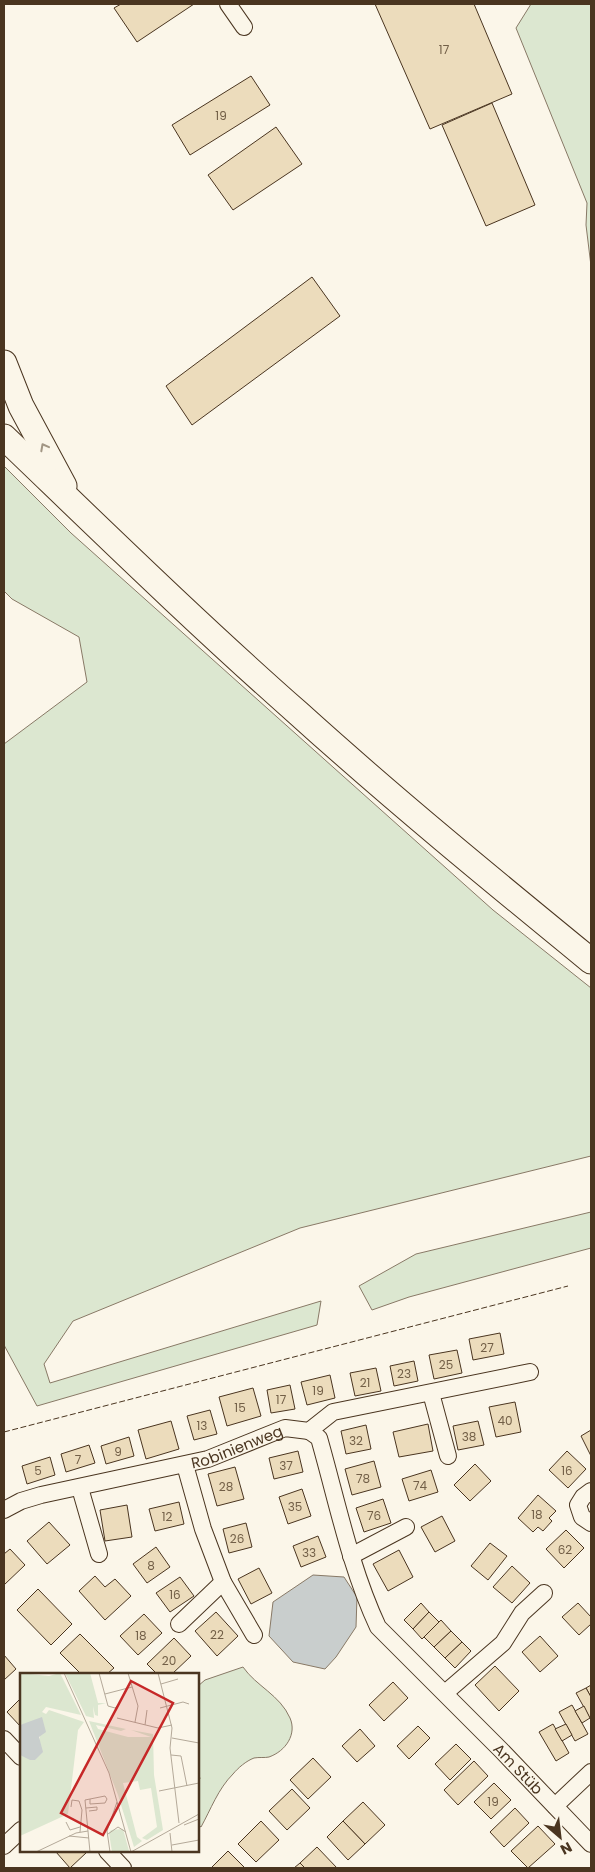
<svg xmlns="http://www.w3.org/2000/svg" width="595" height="1872" viewBox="0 0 595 1872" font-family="Poppins,sans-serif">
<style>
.green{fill:#dce7d0;stroke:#887966}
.water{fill:#c9cecd;stroke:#887966}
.building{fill:#ecdcbc;stroke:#4a3520}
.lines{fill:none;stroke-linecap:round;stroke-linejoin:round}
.minor-casing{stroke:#4a3520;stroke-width:18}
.highway-casing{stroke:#4a3520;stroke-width:27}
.minor{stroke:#fbf6e9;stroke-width:16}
.highway{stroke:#fbf6e9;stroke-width:25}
.fence{stroke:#4a3520;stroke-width:1;stroke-dasharray:6 2.5;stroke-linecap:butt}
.oneway{stroke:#a29684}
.labels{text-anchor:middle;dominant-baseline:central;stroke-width:4;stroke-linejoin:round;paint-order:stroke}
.number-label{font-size:12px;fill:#725f47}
.street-label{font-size:15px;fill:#4a3520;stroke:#fbf6e9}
.inset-road{fill:none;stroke:#b4a999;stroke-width:1}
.view{fill:#c62828;fill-opacity:0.15;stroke:#c62828;stroke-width:2.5}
.inset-edge{fill:none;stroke:#4a3520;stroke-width:2.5}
</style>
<rect width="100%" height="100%" fill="#fbf6e9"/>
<g class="green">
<polygon points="531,4 591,4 591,266 586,225 587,203 516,28"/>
<polygon points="4,466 71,533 493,910 591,988 591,1156 300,1228 73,1321 44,1364 50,1383 321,1301 317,1325 37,1406 4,1345 4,744 87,682 79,637 12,599 4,591"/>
<polygon points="591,1212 591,1248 409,1297 372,1310 359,1286 416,1254"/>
<path d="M 243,1667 C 256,1686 280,1695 290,1718 C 297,1734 286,1751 269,1757 C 265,1758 259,1757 254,1758 C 246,1761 238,1768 233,1774 C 218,1789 211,1809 201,1827 L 198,1825 L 198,1780 L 200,1779 L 198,1769 L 198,1686 L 205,1680 Z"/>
</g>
<polygon class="water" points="313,1575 344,1577 357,1597 356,1627 336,1657 325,1669 293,1662 269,1636 273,1602"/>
<g class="building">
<polygon points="121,4 194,4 137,42 114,8"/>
<polygon points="375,4 474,4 512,94 430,129"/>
<polygon points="251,76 270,105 190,155 172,125"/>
<polygon points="492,103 535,205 486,226 442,125"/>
<polygon points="276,127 302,164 233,210 208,175"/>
<polygon points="312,277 340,316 192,425 166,386"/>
<polygon points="500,1333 504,1354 473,1360 469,1339"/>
<polygon points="457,1350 462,1373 434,1379 429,1355"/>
<polygon points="414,1361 418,1381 394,1386 390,1366"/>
<polygon points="376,1368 381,1391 355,1396 350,1373"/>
<polygon points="330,1375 335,1398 307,1405 301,1382"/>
<polygon points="290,1385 295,1409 271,1413 267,1390"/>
<polygon points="253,1388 261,1416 227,1426 219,1397"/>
<polygon points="515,1402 521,1432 496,1437 489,1407"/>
<polygon points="210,1410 217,1434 194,1440 187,1416"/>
<polygon points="171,1421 179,1449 146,1459 138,1430"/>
<polygon points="478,1421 484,1445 458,1450 453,1426"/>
<polygon points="428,1424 433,1451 399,1457 393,1432"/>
<polygon points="366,1425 371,1449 346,1454 341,1431"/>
<polygon points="591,1430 591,1456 581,1436"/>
<polygon points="129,1437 134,1456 106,1464 101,1446"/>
<polygon points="89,1445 95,1463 66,1472 61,1454"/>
<polygon points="298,1451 303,1472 274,1479 269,1458"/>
<polygon points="567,1451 586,1469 568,1488 549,1470"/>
<polygon points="50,1457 55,1475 27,1484 22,1466"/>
<polygon points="374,1461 381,1487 352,1495 345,1469"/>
<polygon points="475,1464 491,1481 470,1501 454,1485"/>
<polygon points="235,1467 244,1499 217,1506 208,1474"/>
<polygon points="431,1470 438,1492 409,1501 402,1479"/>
<polygon points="302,1489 311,1516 288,1524 279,1497"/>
<polygon points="538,1495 556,1511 549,1518 552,1521 543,1531 538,1527 533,1532 518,1518"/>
<polygon points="383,1499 391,1523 364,1532 356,1508"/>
<polygon points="179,1502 184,1524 155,1531 149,1509"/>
<polygon points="127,1505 132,1537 105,1541 100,1510"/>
<polygon points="442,1516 455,1541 435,1552 421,1527"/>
<polygon points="49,1522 70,1545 47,1564 27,1541"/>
<polygon points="246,1523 252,1547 229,1553 223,1529"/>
<polygon points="566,1530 584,1548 564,1568 546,1549"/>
<polygon points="318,1536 326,1557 301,1567 293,1546"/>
<polygon points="490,1543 507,1556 488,1580 471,1566"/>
<polygon points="156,1547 170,1567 147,1583 133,1564"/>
<polygon points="10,1549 25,1565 4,1585 4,1554"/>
<polygon points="399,1550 413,1577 388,1591 373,1564"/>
<polygon points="512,1566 530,1583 512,1603 493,1587"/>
<polygon points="259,1568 272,1593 251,1604 238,1579"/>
<polygon points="95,1576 105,1587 115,1579 131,1596 105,1620 79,1591"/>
<polygon points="180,1577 194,1596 170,1612 156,1593"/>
<polygon points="38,1589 72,1624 51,1645 17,1610"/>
<polygon points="421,1603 429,1612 413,1629 404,1620"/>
<polygon points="578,1603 591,1617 591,1624 579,1635 562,1617"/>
<polygon points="216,1612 238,1636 217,1656 195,1631"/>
<polygon points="429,1612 439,1622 422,1639 413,1629"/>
<polygon points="144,1614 162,1633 138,1655 120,1636"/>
<polygon points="441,1620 451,1631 434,1647 424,1637"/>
<polygon points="451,1631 462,1642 445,1658 434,1647"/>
<polygon points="80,1634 114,1668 107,1674 81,1674 60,1653"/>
<polygon points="540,1636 558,1656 540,1672 522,1652"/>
<polygon points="174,1638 191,1656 172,1674 157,1674 147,1664"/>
<polygon points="462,1642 471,1651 455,1668 445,1658"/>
<polygon points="4,1655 16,1669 4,1680"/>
<polygon points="495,1666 519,1691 499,1711 475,1685"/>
<polygon points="393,1682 408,1698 384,1721 369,1705"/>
<polygon points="591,1685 591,1697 586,1688"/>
<polygon points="586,1688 591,1697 591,1720 576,1693"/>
<polygon points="21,1698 21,1727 7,1712"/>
<polygon points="572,1705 588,1734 575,1741 559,1712"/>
<polygon points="584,1706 590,1718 582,1723 575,1711"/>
<polygon points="553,1724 569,1753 556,1761 539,1732"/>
<polygon points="566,1724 572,1735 562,1741 555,1729"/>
<polygon points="418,1726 430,1738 409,1759 397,1746"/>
<polygon points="360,1729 375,1746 357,1762 342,1746"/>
<polygon points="456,1744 471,1759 450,1780 435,1764"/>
<polygon points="313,1758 331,1777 308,1799 290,1780"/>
<polygon points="474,1761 488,1776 458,1805 444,1790"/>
<polygon points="494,1783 511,1800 491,1819 474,1802"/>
<polygon points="292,1789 310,1808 287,1830 269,1811"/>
<polygon points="363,1802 385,1825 365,1844 343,1821"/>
<polygon points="515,1808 529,1823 504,1847 490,1832"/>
<polygon points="261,1821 279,1840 256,1862 238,1844"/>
<polygon points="343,1821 365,1844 348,1860 327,1837"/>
<polygon points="538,1826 555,1844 528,1868 511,1851"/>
<polygon points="317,1847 337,1868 305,1868 300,1863"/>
<polygon points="57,1851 86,1851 87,1852 70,1868 56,1852"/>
<polygon points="228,1851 245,1868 211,1868"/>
<polygon points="300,1863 305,1868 294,1868"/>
</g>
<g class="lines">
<g class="minor-casing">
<g id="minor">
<polyline points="228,4 244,27"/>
<polyline points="431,1393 448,1456"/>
<path id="s1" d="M 309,1431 L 319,1438 C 337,1501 350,1567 378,1627 L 501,1750 L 591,1844"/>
<polyline points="185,1465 203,1529 223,1582 254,1635"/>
<polyline points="80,1488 99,1554"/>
<polyline points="591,1491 583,1497 578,1505 582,1517 591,1523"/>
<path id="s2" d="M 4,1510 L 21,1501 L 41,1495 L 208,1459 L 285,1428 L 309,1431 L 333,1412 L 530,1372"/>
<polyline points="351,1556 406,1527"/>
<polyline points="179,1624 223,1582"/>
<polyline points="445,1693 503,1643 522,1613 544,1593"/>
<polyline points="4,1739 21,1757"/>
<polyline points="555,1806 591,1772"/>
<polyline points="4,1846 21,1830"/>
<polyline points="107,1851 123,1868"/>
</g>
</g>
<g class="highway-casing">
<g id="highway">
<polyline points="4,363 21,406 64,486"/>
<path d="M 4,437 C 101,530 197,624 298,713 C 393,799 492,880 591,961"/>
</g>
</g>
<use href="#minor" class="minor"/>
<use href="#highway" class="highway"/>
<polyline class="fence" points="4,1432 568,1286"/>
</g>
<defs><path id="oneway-chevron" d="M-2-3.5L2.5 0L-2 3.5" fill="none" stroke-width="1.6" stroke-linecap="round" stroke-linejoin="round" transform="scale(1.25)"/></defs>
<use class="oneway" href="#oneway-chevron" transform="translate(44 447) rotate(-118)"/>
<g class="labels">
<g class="number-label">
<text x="444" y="49">17</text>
<text x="221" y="115">19</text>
<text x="487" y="1347">27</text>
<text x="446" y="1364">25</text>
<text x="404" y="1373">23</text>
<text x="365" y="1382">21</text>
<text x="318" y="1390">19</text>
<text x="281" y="1399">17</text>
<text x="240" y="1407">15</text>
<text x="505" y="1420">40</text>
<text x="202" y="1425">13</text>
<text x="469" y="1436">38</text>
<text x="356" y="1440">32</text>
<text x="118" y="1451">9</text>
<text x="78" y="1459">7</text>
<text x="286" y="1465">37</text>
<text x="38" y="1470">5</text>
<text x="567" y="1470">16</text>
<text x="363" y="1478">78</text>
<text x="420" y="1485">74</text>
<text x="226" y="1486">28</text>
<text x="295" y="1506">35</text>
<text x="537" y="1514">18</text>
<text x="374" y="1515">76</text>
<text x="167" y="1516">12</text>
<text x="237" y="1538">26</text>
<text x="565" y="1549">62</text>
<text x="309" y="1552">33</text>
<text x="151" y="1565">8</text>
<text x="175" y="1594">16</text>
<text x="217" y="1634">22</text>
<text x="141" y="1635">18</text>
<text x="169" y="1660">20</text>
<text x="493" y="1801">19</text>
</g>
<g class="street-label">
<text stroke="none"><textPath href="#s2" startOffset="242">Robinienweg</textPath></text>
<text stroke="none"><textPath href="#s1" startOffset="410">Am Stüb</textPath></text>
</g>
</g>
<g transform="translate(20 1673)">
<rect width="179" height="179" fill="#fbf6e9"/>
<path d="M 0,0 L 29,3 L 40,0 L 61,42 L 26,34 L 22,39 L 26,41 L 29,37 L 64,49 L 58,57 L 48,141 L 0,163 L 0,82 L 15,87 L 20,63 L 15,48 L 0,52 ZM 45,0 L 70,0 L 78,30 L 86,30 L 78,32 L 78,43 L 75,42 L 73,33 L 74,45 L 66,43 ZM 69,48 L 106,56 L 101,58 L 76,52 L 78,56 L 108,64 L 131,64 L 111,57 L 133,61 L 134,102 L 143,157 L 127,167 L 122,165 L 137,154 L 131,115 L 120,117 L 118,108 L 103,110 L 117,164 L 122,168 L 114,174 L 98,122 ZM 103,156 L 109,178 L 92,179 L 89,160 L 91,157 Z" fill="#dce7d0"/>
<path d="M 22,44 L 26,59 L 19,64 L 23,79 L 15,87 L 10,87 L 0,82 L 0,52 Z" fill="#c9cecd"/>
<path class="inset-road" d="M 13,0 L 29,0M 44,0 L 89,100 L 111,179M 79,0 L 88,33 L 95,35 L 99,32 L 95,35M 108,0 L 118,33 L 115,49M 138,0 L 152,55 L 150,75 L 159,150M 141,11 L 158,6M 85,21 L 112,14M 140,35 L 163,29 L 169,31M 97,45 L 138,55 L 152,52M 125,52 L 127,37M 152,65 L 179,70M 151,82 L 161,83 L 167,113M 139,118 L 179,110M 70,126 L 70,131 L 85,130 L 87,126 L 85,123 L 65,127 L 70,179M 51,134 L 52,127 L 59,128 L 62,137 L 60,159M 66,135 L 77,134 L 77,137 L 69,138M 46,149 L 50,157 L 60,154M 164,152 L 179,146M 150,160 L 152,179M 88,161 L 98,154 L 106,159M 49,163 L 69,165M 152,172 L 179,167M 16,179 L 56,160 L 68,158M 90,179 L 87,158 L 97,129M 111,179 L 179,141"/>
<path class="view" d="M 111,8 L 153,30 L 83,162 L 41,140 Z"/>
<rect width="179" height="179" class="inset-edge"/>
</g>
<rect width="595" height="1872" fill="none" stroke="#4a3520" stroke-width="10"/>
<g transform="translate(560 1837) rotate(152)" stroke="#fbf6e9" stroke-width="4" paint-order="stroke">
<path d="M0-4L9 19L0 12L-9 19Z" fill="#4a3520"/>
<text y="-8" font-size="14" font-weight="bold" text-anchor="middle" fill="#4a3520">N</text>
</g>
</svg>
